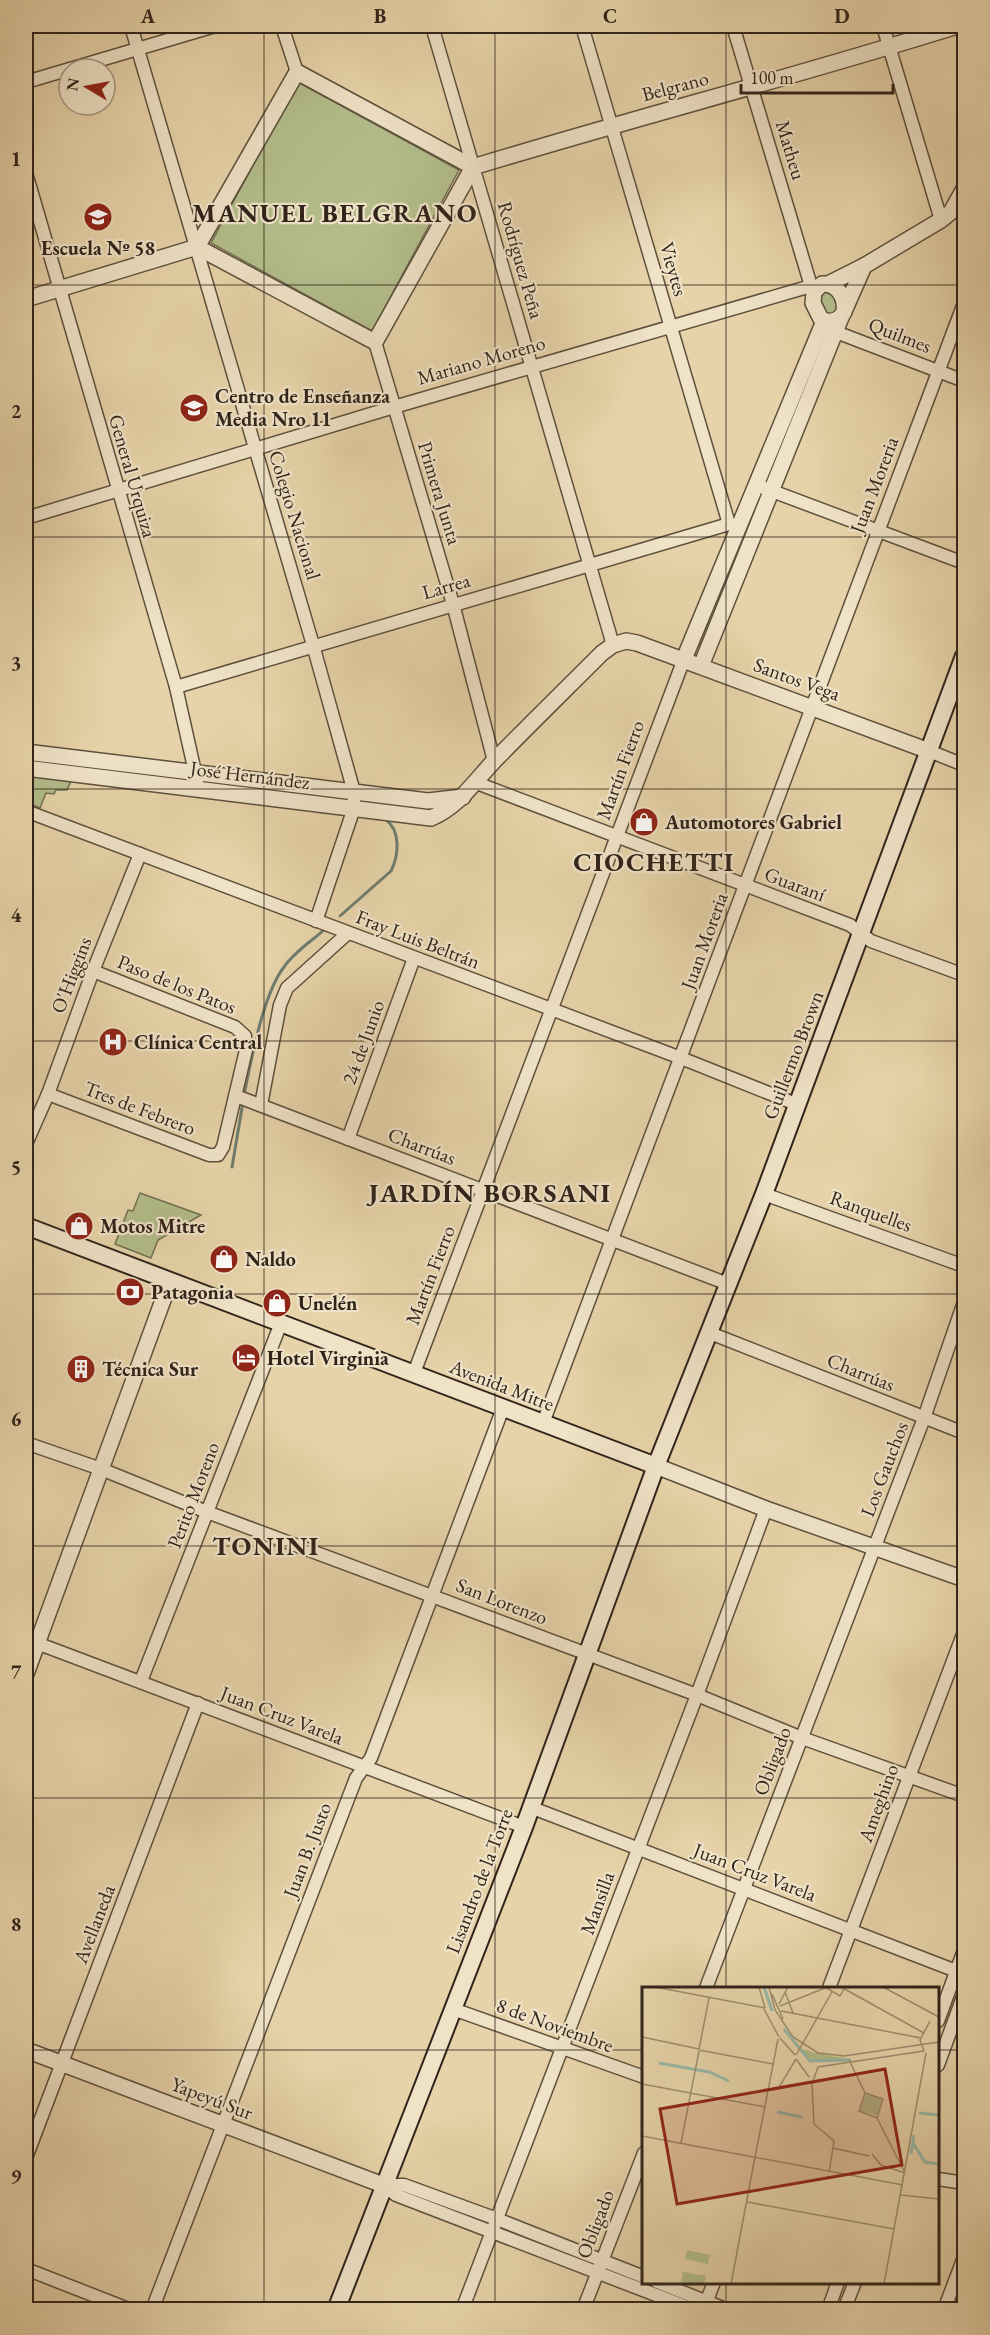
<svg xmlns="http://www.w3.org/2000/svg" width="990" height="2335" viewBox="0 0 990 2335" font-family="'EB Garamond',serif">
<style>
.green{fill:#b2bd8b;stroke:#727053;stroke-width:1.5}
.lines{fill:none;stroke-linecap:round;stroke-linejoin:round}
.stream{stroke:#6e7d70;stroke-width:3}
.minor-casing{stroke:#5e503e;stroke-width:15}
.tertiary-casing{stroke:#5e503e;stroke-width:18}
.secondary-casing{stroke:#31241b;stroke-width:20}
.minor{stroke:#efe2c7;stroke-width:12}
.tertiary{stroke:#efe2c7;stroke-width:15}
.secondary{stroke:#efe2c7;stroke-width:16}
.grid{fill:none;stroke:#31241b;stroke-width:1.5;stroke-opacity:0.55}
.labels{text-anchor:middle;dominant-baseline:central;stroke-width:4.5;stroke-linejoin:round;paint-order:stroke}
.street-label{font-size:20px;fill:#31241b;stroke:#efe2c7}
.poi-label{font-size:20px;font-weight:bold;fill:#31241b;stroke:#efe2c7;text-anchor:start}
.district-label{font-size:26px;font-weight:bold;letter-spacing:1.5px;fill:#31241b;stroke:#efe2c7}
.inset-river{fill:none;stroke:#97b8a8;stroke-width:3}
.inset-road{fill:none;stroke:#9e8d70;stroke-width:1.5}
.view{fill:#8f2418;fill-opacity:0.15;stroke:#8f2418;stroke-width:3}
.inset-edge{fill:none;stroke:#31241b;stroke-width:3}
.neatline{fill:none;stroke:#31241b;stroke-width:2}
.grid-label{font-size:20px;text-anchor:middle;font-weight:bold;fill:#31241b}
</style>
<rect width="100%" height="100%" fill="#e7d3a9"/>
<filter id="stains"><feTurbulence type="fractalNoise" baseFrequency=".00333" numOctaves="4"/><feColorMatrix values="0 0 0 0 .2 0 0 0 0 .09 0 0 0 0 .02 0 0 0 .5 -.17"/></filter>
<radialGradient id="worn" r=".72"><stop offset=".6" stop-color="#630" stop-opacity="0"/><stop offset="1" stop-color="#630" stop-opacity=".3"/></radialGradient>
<g class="green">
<polygon points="298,82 459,170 372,331 211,243"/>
<polygon points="831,290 839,310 836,316 825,314 819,297 820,291"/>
<polygon points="740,536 746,539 703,647 696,644"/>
<polygon points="26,756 190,777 189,783 26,764"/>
<polygon points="26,775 71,781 67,790 56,790 54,794 46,793 40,808 26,802"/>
<polygon points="140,1193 201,1215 158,1240 151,1258 115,1244 128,1210 133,1211"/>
</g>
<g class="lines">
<g class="stream">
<path d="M 340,916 L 391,871 C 399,855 401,830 385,819"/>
<path d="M 244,1095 C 251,1061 263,994 284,967 C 294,952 312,941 325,929"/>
<polyline points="232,1167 243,1102"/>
</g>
<g class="minor-casing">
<g id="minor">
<polyline points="131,26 313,645 354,792 354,808 316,921"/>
<polyline points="282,26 297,72"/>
<polyline points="432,26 613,645"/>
<polyline points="582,26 729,524"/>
<polyline points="733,26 811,286"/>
<polyline points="883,26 941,220"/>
<polyline points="26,82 215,26"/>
<polyline points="26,173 176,687 197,781"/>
<polyline points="828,329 964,381"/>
<polyline points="375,342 453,604 494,761"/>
<polyline points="756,485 964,563"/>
<polyline points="26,518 394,407 811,286"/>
<polyline points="176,687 729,524"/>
<polyline points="929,751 964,765"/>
<polyline points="474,782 850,925 871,941 964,975"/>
<polyline points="26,811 681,1058 796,1104"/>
<polyline points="48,1094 209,1155 218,1155 223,1147 246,1050 245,1036 235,1027 93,971"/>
<polyline points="236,1096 728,1284"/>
<polyline points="261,1105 280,1005 287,988 348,933"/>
<polyline points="348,1139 414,958"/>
<polyline points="26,1144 48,1094 93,971 140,854"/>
<polyline points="764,1194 964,1266"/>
<polyline points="710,1333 964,1433"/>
<polyline points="414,1373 684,659"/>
<polyline points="543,1423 964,303"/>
<polyline points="26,1443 101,1469 207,1512 697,1695 802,1738 964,1796"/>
<polyline points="26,1639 524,1827"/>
<polyline points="141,1681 281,1323"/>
<polyline points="530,1807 964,1974"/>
<polyline points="706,1988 924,1418 964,1302"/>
<polyline points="829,1988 964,1632"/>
<polyline points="453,2009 644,2077"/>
<polyline points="938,2021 964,1950"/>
<polyline points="938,2065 964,1994"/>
<polyline points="26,2158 198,1703"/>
<polyline points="938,2179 964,2183"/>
<polyline points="383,2185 396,2195 695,2310"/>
<polyline points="383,2185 404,2185 497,2219 644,2277"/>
<polyline points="26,2269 131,2310"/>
<polyline points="657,2282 728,2310"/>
<polyline points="704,2308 714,2282"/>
<polyline points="152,2310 356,1778 371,1758 503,1408"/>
<polyline points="462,2310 697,1695 766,1509"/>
<polyline points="583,2310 644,2153"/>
<polyline points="828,2310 838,2282"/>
<polyline points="844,2310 855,2282"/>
<polyline points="944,2310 964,2257"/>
</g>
</g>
<g class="tertiary-casing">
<g id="tertiary">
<path d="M 473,167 L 297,72 L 197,247 L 375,342 L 473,167 C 634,118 797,76 957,26"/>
<path d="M 822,284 C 838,283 846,298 844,312 C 839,321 831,324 821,319 L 813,303 L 814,292 Z"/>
<polyline points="828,284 864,266 941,220 951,212 964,189"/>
<polyline points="26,299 197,247"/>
<polyline points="845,309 864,266"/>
<polyline points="684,659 824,321"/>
<polyline points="701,666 842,315"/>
<polyline points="26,752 428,801 463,797"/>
<path d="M 26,768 L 431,818 C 459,806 474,782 494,761 C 530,724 566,689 602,653 L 613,645 L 626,641 L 637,643 L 929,751"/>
<polyline points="656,1466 766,1509 964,1579"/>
<polyline points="26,1674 170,1281"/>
<polyline points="26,2050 383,2185"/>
</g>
</g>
<g class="secondary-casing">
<g id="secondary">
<polyline points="26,1226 656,1466"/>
<polyline points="336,2310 524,1827 656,1466 764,1194 964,656"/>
</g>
</g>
<use href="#minor" class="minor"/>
<use href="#tertiary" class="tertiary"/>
<use href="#secondary" class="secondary"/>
</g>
<path class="grid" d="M 264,26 L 264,2310M 495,26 L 495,2310M 726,26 L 726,1988M 26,285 L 964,285M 26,537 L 964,537M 26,789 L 964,789M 26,1041 L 964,1041M 26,1294 L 964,1294M 26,1546 L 964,1546M 26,1798 L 964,1798M 26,2050 L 644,2050M 938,2050 L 964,2050M 726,2282 L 726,2310"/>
<defs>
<g id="school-disc" transform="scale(1.5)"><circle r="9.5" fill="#8f2418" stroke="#efe2c7"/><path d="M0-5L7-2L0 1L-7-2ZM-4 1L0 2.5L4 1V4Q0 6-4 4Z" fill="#fff"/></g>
<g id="shop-disc" transform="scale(1.5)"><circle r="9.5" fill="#8f2418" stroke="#efe2c7"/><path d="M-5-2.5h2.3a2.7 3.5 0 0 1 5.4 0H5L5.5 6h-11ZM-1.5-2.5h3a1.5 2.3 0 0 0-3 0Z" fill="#fff"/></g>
<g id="hospital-disc" transform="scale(1.5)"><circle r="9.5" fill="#8f2418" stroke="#efe2c7"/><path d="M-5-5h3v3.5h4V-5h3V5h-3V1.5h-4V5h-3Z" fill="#fff"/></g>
<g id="bank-disc" transform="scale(1.5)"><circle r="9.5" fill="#8f2418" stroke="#efe2c7"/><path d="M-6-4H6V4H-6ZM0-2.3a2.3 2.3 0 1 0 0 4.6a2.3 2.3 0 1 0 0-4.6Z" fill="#fff"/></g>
<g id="hotel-disc" transform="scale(1.5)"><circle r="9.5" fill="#8f2418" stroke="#efe2c7"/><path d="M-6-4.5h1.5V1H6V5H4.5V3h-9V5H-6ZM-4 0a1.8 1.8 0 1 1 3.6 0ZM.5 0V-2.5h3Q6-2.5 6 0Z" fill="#fff"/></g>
<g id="building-disc" transform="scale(1.5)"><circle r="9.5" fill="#8f2418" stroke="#efe2c7"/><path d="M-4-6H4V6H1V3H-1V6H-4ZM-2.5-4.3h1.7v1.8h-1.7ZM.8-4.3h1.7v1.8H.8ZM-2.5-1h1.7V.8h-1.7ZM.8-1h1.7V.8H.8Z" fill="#fff"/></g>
</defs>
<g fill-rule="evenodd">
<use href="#school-disc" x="98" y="217"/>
<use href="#school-disc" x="194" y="408"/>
<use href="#shop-disc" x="644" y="822"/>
<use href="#hospital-disc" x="113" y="1042"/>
<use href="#shop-disc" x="79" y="1226"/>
<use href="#shop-disc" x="224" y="1259"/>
<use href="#bank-disc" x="130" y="1292"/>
<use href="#shop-disc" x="277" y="1303"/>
<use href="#hotel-disc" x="246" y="1358"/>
<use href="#building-disc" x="81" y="1369"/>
</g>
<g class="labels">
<g class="street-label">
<text transform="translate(675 86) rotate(-15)">Belgrano</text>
<text transform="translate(791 150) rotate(73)">Matheu</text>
<text transform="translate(521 260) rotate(74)">Rodríguez Peña</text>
<text transform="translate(674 269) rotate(74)">Vieytes</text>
<text transform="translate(900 335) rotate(21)">Quilmes</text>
<text transform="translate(481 360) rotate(-16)">Mariano Moreno</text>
<text transform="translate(133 476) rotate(74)">General Urquiza</text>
<text transform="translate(874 485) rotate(-69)">Juan Moreria</text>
<text transform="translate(440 493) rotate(73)">Primera Junta</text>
<text transform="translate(295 515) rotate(73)">Colegio Nacional</text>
<text transform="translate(446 586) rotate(-16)">Larrea</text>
<text transform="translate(797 679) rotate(20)">Santos Vega</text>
<text transform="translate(620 770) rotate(-70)">Martín Fierro</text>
<text transform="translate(250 775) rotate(7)">José Hernández</text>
<text transform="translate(795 884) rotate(21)">Guaraní</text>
<text transform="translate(418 939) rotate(21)">Fray Luis Beltrán</text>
<text transform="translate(704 941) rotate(-70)">Juan Moreria</text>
<text transform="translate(71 975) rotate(-69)">O'Higgins</text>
<text transform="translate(177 984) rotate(22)">Paso de los Patos</text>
<text transform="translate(363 1042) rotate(-70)">24 de Junio</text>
<text transform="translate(793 1055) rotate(-69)">Guillermo Brown</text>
<text transform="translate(140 1108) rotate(21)">Tres de Febrero</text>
<text transform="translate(422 1146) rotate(21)">Charrúas</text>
<text transform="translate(871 1211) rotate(20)">Ranquelles</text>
<text transform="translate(430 1275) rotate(-69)">Martín Fierro</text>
<text transform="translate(861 1372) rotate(22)">Charrúas</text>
<text transform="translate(502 1385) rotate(21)">Avenida Mitre</text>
<text transform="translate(884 1469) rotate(-69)">Los Gauchos</text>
<text transform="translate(193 1495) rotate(-69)">Perito Moreno</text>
<text transform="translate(502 1601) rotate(21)">San Lorenzo</text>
<text transform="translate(282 1715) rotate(21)">Juan Cruz Varela</text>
<text transform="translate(772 1761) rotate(-69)">Obligado</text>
<text transform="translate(878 1803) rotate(-70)">Ameghino</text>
<text transform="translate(307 1850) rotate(-69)">Juan B. Justo</text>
<text transform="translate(755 1872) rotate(21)">Juan Cruz Varela</text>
<text transform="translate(479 1881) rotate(-69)">Lisandro de la Torre</text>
<text transform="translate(597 1903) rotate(-70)">Mansilla</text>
<text transform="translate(94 1924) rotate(-69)">Avellaneda</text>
<text transform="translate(555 2025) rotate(20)">8 de Noviembre</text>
<text transform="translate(212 2098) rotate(21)">Yapeyú Sur</text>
<text transform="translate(595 2224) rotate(-69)">Obligado</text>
</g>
<g class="poi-label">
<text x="98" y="248" text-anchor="middle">Escuela Nº 58</text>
<text x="215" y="396">Centro de Enseñanza<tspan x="215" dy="23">Media Nro 11</tspan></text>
<text x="665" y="822">Automotores Gabriel</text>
<text x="134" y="1042">Clínica Central</text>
<text x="100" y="1226">Motos Mitre</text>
<text x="245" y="1259">Naldo</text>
<text x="151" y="1292">Patagonia</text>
<text x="298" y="1303">Unelén</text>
<text x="267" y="1358">Hotel Virginia</text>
<text x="102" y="1369">Técnica Sur</text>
</g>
<g class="district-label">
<text x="335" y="213">MANUEL BELGRANO</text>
<text x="654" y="862">CIOCHETTI</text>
<text x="490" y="1193">JARDÍN BORSANI</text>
<text x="266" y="1546">TONINI</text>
</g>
</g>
<g transform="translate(642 1987)">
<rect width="297" height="297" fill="#e7d3a9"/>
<path d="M 163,62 L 169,65 L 206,72 L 174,75 L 158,65 ZM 223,107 L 240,112 L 235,129 L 218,124 ZM 45,263 L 68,268 L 66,277 L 43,272 ZM 41,285 L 64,289 L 62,297 L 39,296 Z" fill="#b2bd8b"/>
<path class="inset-river" d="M 122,0 L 130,24M 142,42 L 168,74 L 209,73M 17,76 L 67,85 L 87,94M 135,125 L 160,130M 277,126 L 297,128M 271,156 L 283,175 L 297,177M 269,167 L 272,148"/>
<path class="inset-road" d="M 13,0 L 123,21M 117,0 L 123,21M 127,0 L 133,23 L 151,50 L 176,66 L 202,69 L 297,55M 183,0 L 198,9 L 202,2M 199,0 L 282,46M 241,0 L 297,30M 143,5 L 151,26M 130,7 L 141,32M 137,17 L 146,0M 138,19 L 183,1M 122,22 L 137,50M 139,24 L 279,51M 0,50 L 57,62M 138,51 L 153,68M 57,62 L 67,11M 57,63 L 131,77M 282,64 L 278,53 L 288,34M 154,68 L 190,5M 154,72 L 167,90M 207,73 L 223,106M 0,97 L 123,120M 126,103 L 136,102 L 154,72M 235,131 L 241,112 L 223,106 L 217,124 L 235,131 L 262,184M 0,149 L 261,198M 39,156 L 57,64M 191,161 L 227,169M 230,167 L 239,178 L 263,186M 113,170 L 136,52M 187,185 L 192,154 L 172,137 L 170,97 L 176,80 L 282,64M 259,208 L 297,212M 105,215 L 252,242M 89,297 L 113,170M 242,297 L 284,66"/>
<path class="view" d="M 243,82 L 260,178 L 35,217 L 18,122 Z"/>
<rect width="297" height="297" class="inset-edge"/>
</g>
<rect width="990" height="2335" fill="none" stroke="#e7d3a9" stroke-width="66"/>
<g transform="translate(87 87) rotate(280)"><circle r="28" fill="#efe2c7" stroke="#a39682" stroke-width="1.5"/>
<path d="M0-4.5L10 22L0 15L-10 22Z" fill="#8f2418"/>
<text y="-9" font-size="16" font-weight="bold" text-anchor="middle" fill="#31241b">N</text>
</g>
<path d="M741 84v9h152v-9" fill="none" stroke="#31241b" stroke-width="3"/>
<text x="750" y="84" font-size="18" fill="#31241b" stroke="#efe2c7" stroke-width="4.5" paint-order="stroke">100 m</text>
<rect x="33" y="33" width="924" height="2269" class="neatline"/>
<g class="grid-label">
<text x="148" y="23">A</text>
<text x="380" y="23">B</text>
<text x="610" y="23">C</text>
<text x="842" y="23">D</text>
<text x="16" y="166">1</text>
<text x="16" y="418">2</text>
<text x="16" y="670">3</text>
<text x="16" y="922">4</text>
<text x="16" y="1174">5</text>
<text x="16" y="1426">6</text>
<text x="16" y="1679">7</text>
<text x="16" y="1931">8</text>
<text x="16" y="2183">9</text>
</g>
<rect width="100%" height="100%" filter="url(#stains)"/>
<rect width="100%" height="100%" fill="url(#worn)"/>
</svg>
